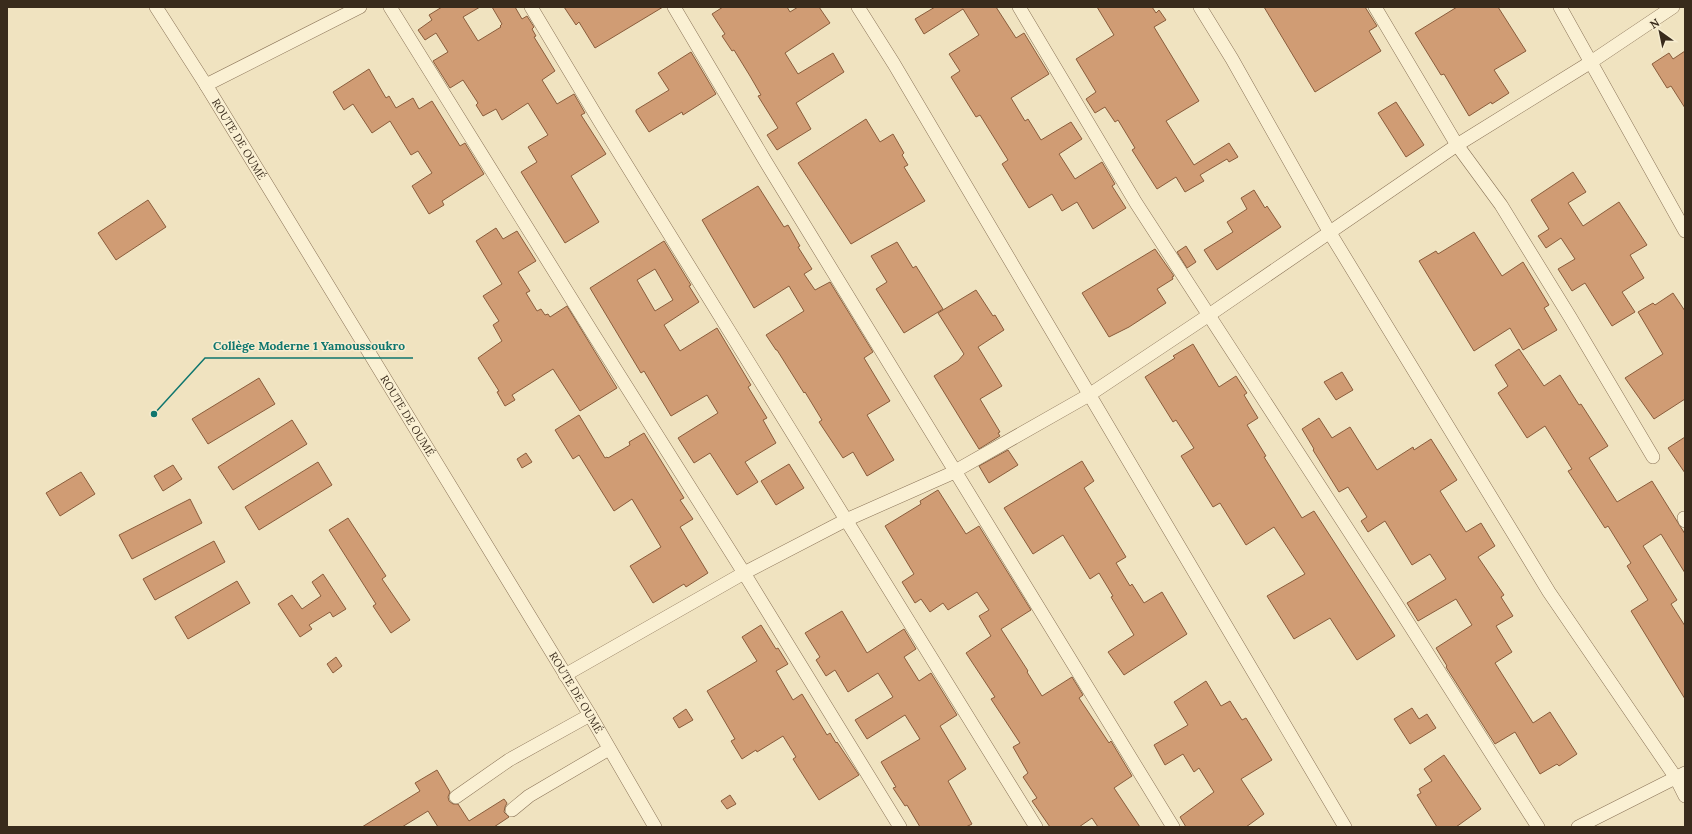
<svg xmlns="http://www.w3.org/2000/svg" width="1692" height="834" viewBox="0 0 1692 834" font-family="Lora,serif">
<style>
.building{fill:#d09c74;stroke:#8a5d3c;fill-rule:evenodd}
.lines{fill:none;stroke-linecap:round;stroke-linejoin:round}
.minor-casing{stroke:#8a7357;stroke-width:14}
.minor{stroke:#faf0d3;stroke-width:13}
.labels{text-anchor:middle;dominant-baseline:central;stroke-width:3;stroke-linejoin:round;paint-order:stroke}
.street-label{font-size:11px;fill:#392b1c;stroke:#f7edd0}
.leader{fill:none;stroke:#0f766e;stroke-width:1.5}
.callout-dot{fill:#0f766e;stroke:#f7edd0;stroke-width:1.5}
.callout-label{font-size:12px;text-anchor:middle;font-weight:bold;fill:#0f766e;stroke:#f7edd0;stroke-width:3;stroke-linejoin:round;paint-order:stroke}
</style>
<rect width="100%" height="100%" fill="#f0e3c0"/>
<g class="building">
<polygon points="442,7 480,7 463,17 478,41 501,27 500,26 502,24 492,7 515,7 522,19 527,16 534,27 532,29 536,36 534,37 555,71 542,80 557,104 574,94 585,113 581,115 606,154 571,176 599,222 565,243 521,172 537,162 528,147 548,135 528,103 502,120 496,109 483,116 476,105 478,103 463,80 450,88 433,61 448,52 436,33 425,40 418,30 432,20 429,15"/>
<polygon points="564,7 663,7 595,48 579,22 576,25"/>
<polygon points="723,7 787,7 790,12 798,7 819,7 830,23 785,53 798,74 833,53 844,72 796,103 811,129 777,150 767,135 778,128 758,96 761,95 750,76 734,50 732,51 722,36 725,34 712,14"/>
<polygon points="935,7 996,7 1016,38 1024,33 1049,74 1011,98 1025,121 1028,119 1041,140 1071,122 1082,139 1059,154 1075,179 1102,162 1115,184 1112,186 1126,208 1093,229 1077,202 1062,211 1052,194 1029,208 1002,164 1008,160 980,115 976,117 951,77 960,71 949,54 979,35 963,9 924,34 915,19"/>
<polygon points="1097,7 1152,7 1156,13 1159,10 1166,20 1154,27 1199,101 1166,121 1194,165 1229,143 1238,157 1229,162 1227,159 1200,175 1204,181 1185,192 1176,177 1157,189 1132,150 1135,148 1118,120 1115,122 1105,107 1095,113 1086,99 1096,92 1076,59 1114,35"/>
<polygon points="1264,7 1365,7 1377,26 1369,31 1381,51 1315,92"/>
<polygon points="1457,7 1498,7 1526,51 1494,70 1509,93 1492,104 1491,102 1469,116 1444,74 1441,75 1415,33"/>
<polygon points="1685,51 1685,108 1671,86 1667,88 1652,64 1669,53 1673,59"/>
<polygon points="691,52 716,94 683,115 682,112 649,132 636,112 636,110 669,90 658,73"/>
<polygon points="369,69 386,98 389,96 396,108 413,98 419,109 432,101 460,146 465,143 484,174 442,201 444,205 429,214 412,186 432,173 418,151 411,155 390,121 372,133 353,104 344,110 333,92"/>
<polygon points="1396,102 1424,145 1406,157 1378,113"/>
<polygon points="866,119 880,142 893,134 904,153 902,155 908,165 904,167 925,201 851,244 798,163"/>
<polygon points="1573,172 1586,192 1568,203 1583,226 1619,202 1647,245 1630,255 1644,278 1622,292 1635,312 1612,326 1585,283 1572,291 1558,269 1575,259 1561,238 1546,248 1538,236 1549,229 1531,200"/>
<polygon points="758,186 784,227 788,225 800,246 798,247 812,269 804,274 815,290 830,282 873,352 864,358 890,401 867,415 894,460 867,476 853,452 843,458 819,422 822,420 805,392 804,393 777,350 776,350 766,335 804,311 789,286 754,308 702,220"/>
<polygon points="1254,190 1265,208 1267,206 1281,227 1217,270 1204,250 1233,232 1227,222 1247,209 1241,198"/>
<polygon points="148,200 166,227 116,260 98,233"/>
<polygon points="496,228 503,239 517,231 536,261 518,272 530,291 526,293 537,311 541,309 545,315 548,314 550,317 567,306 617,388 580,411 553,369 512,395 515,400 505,406 497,392 499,391 478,358 502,341 493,325 499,321 483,296 502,284 476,241"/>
<polygon points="1474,232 1502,276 1523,262 1549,305 1544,308 1557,330 1523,350 1510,328 1474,351 1419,261 1436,251 1438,254"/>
<path d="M 664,241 L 691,285 L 689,286 L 699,302 L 664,325 L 680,351 L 717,328 L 751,385 L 748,387 L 767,418 L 763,420 L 776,443 L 745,462 L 758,482 L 737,495 L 710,453 L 694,463 L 678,438 L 718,413 L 707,395 L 671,416 L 644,371 L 641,373 L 590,288 ZM 655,269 L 673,300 L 655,311 L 637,280 Z"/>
<polygon points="897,242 913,268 916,266 943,309 904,333 876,289 887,282 871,256"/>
<polygon points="1186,246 1196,262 1187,268 1177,252"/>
<polygon points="1155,249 1174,276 1172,277 1173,279 1157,289 1166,303 1129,327 1109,337 1082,293"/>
<polygon points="976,290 993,316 995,315 1004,330 978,347 1002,386 980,399 1000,432 998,433 1000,436 979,449 934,376 958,361 964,354 938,313"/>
<polygon points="1673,293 1685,311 1685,399 1654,419 1625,378 1663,354 1638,312 1653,303 1655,305"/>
<polygon points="1193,344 1219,387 1236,376 1247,393 1244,395 1258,418 1247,425 1266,456 1264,457 1302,518 1314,511 1395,636 1357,660 1330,618 1294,639 1267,596 1305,574 1274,527 1246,545 1220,503 1213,507 1181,456 1194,448 1176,420 1173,422 1145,377 1175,358 1173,356"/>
<polygon points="1519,349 1544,386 1560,375 1579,405 1581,404 1608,446 1589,458 1617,502 1652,481 1685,534 1685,573 1661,534 1643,546 1677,600 1671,604 1685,626 1685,699 1631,611 1648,600 1627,566 1631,563 1608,526 1605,528 1568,471 1572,469 1545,426 1527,438 1498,393 1508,386 1495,365"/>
<polygon points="1342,372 1353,390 1336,400 1324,382"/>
<polygon points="259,378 275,404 208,444 192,419"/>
<polygon points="579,415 605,458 607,457 608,458 630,445 629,442 644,433 684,498 680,500 693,519 680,527 708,573 686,587 684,584 653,603 630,566 661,547 632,499 614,511 579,455 573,459 555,430"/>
<polygon points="1319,418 1332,438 1350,427 1377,470 1413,447 1414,450 1431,439 1457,480 1440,491 1466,532 1481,523 1495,546 1478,557 1504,595 1501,597 1513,616 1496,626 1512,652 1495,663 1533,723 1550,712 1577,754 1559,766 1557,764 1540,774 1515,732 1495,744 1446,667 1447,666 1436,648 1472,625 1456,599 1418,621 1407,603 1446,579 1430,554 1412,565 1385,521 1368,532 1361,521 1367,517 1348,487 1339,492 1313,450 1314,449 1302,429"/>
<polygon points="292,420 307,444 233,490 218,467"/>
<polygon points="1685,437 1685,473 1668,448"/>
<polygon points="1008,450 1018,465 989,483 979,466"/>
<polygon points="526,453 532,462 522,468 517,459"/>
<polygon points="1082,461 1094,481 1084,488 1126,557 1116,563 1130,586 1132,584 1144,603 1162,592 1187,634 1124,675 1108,652 1134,635 1111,597 1113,596 1099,573 1090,579 1063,535 1033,554 1004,508"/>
<polygon points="318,462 332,485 259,530 245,507"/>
<polygon points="789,464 804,488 776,505 761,481"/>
<polygon points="173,465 182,479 163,491 154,476"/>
<polygon points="81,472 95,494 60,516 46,493"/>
<polygon points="938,490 966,534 979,526 1031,610 1001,629 1028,671 1027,672 1042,696 1072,677 1083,695 1079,698 1109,743 1111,741 1132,776 1114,788 1140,827 1098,827 1092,818 1079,827 1050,827 1032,801 1037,798 1023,777 1028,773 1013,747 1020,743 991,699 995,697 966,653 991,636 979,616 989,610 977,592 948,610 943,603 930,612 921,599 915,603 902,582 914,574 885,526 921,504 920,501"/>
<polygon points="190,499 202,523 132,559 119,535"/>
<polygon points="348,518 386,576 382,579 410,620 391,633 373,606 376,604 329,530"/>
<polygon points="214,541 225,562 155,600 143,579"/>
<polygon points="323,574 346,609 333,617 330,612 309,625 312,629 300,637 278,604 292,595 302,609 321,596 312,582"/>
<polygon points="237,581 250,603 188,639 175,617"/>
<polygon points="842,611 867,653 904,629 916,649 904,657 919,681 931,673 957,715 940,726 966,769 948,781 972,824 966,827 920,827 907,805 905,806 893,788 896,787 881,762 920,739 905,715 867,739 855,720 893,697 878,673 848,692 835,670 826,676 816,660 820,657 805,633"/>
<polygon points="761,625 776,649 778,648 788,664 776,671 793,700 802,694 827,735 830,733 836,743 837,742 859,775 819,800 793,759 796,757 783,736 757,752 756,750 742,759 731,741 735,739 707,691 757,661 742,637"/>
<polygon points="336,657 342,666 333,673 327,664"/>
<polygon points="1206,681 1221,706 1230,701 1242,720 1246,718 1272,760 1241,779 1264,814 1246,827 1186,827 1180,817 1214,792 1199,768 1194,772 1183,754 1165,765 1154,745 1188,725 1174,702"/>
<polygon points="1412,708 1419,719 1427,714 1436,728 1410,744 1394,719"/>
<polygon points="686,709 693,720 679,728 673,718"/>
<polygon points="1444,755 1481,809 1456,827 1437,827 1417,795 1421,793 1419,789 1432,781 1424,769"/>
<polygon points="437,770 450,792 448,797 449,801 453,804 458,804 469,821 504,799 507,803 505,807 504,812 509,817 494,827 438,827 428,811 402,827 362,827 420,791 415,783"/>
<polygon points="730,795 736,804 727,809 721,801"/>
</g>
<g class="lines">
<g class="minor-casing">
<g id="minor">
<path id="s1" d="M 156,7 L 206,85 L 590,715 L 655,827"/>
<polyline points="390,7 592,332 744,573 900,827"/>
<polyline points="531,7 600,122 1036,827"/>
<polyline points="674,7 764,159 1173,827"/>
<polyline points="858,7 894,64 1345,827"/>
<polyline points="1019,7 1136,203 1393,599 1538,827"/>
<polyline points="1200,7 1232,59 1330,233 1549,592 1676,778 1685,796"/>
<polyline points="1375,7 1457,145 1501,205 1570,317 1653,457"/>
<polyline points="1560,7 1685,231"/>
<polyline points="206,85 360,7"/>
<polyline points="1684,518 1685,521"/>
<polyline points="565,675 744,573 846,520 950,474 1089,395 1209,315 1457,145 1591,62 1673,7"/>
<polyline points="456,797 509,760 590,715"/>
<polyline points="512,810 529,796 609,749"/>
<polyline points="1578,827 1685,773"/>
</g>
</g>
<use href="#minor" class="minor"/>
</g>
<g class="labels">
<g class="street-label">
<text stroke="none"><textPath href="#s1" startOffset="156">ROUTE DE OUMÉ</textPath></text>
<text stroke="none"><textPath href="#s1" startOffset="480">ROUTE DE OUMÉ</textPath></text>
<text stroke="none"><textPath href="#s1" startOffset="804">ROUTE DE OUMÉ</textPath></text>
</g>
</g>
<path class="leader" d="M154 414L205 358H413"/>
<circle class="callout-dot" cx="154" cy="414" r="4"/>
<g class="callout-label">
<text x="309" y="350">Collège Moderne 1 Yamoussoukro</text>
</g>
<rect width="1692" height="834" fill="none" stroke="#392b1c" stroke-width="16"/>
<g transform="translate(1660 32) rotate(327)" stroke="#f7edd0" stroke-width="3" paint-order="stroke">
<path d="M0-3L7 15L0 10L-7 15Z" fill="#392b1c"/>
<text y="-6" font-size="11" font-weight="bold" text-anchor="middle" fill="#392b1c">N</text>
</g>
</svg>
